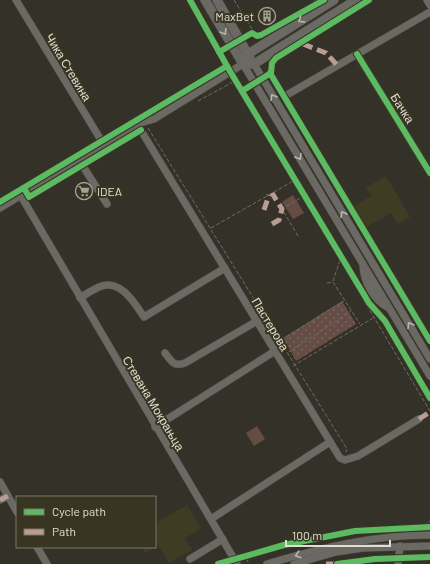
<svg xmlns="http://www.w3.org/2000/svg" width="430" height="564" viewBox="0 0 430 564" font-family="Barlow,sans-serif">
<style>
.built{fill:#403c24}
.grass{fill:url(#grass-dots)}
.park{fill:#654c44}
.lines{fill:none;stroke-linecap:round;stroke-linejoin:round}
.minor-casing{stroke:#4f4d44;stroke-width:8}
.major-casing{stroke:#4f4d44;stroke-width:10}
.path{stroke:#6e6c67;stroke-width:1;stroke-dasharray:4 2;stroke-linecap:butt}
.minor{stroke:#6b6964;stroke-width:7}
.major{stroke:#6b6963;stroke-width:9}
.quiet{stroke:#b99d93;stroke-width:5;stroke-dasharray:10 5;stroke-linecap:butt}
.cycleway-casing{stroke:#393523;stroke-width:8}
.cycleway{stroke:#5cba63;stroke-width:6}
.oneway{stroke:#b8b5ac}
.labels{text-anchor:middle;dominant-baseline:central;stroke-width:4;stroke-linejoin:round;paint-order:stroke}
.poi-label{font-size:12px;fill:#e1ded3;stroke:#393523;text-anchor:end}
.street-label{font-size:12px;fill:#e1ded3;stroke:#393523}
</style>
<defs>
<pattern id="grass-dots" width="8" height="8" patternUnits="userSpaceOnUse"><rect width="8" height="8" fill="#654c44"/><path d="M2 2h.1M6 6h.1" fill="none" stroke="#7b655e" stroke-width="1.8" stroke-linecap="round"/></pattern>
</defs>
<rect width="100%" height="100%" fill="#343228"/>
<g class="built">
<polygon points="386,176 410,217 398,224 391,213 365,228 353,207 371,196 366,188"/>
<polygon points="187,505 201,528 185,538 192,550 169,563 158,545 145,553 142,547 155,547 155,523"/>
</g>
<polygon class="grass" points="342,301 356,324 296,361 283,338"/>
<g class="park">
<polygon points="293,195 304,213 293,219 282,202"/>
<polygon points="257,426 265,439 254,446 246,433"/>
</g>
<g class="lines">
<g class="minor-casing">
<g id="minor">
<polyline points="16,0 104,145"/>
<polyline points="318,0 322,6"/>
<polyline points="427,0 430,5"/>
<polyline points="357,54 430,173"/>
<polyline points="254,64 430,359"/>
<polyline points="285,96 430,12"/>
<polyline points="137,124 340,458 345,460 358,456 419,419"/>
<polyline points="79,160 107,204"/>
<polyline points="21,196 237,564"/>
<polyline points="0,208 137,124 154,119 243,64 430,376"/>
<path d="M 363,266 C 364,282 373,299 387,307"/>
<path d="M 80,298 C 86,294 92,290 99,287 C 120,278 134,302 144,317 L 225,268"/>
<path d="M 165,353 C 172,362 174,367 185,363 L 257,321"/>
<polyline points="155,427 275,351"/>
<polyline points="0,482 17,512"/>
<polyline points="0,500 8,496"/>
<polyline points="211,519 330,442"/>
<polyline points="37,547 47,564"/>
<polyline points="190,559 223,539"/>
<path d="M 267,564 C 322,548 372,535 430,535"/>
<polyline points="294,564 336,552 363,548 430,546"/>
<polyline points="398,564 400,546"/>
</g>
</g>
<g class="major-casing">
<g id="major">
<polyline points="205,0 243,64"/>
<polyline points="217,0 250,58"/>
<polyline points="243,64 254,64 356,0"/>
<polyline points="243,64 248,54 334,0"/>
</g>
</g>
<g class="path">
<polyline points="187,0 217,51 224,68"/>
<polyline points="234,0 254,32 258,34 306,7"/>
<polyline points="361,7 372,0"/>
<polyline points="245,35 253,31"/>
<polyline points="218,51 223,47"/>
<polyline points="281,90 273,74 273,66 278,60 345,17"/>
<polyline points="242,95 249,90"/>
<polyline points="198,101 233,82 430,411"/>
<polyline points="289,103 430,337"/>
<polyline points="140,115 223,65"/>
<polyline points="148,128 347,449 346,452"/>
<polyline points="109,150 136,135"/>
<polyline points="89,163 107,152"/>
<polyline points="61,179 77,170"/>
<polyline points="211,228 295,180"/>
<polyline points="298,236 282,209 302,197"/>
<polyline points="333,281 340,260"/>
<polyline points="327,283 333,282 360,324"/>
<polyline points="281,340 344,301"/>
<polyline points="289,352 351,311"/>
<polyline points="293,366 373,318"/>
<polyline points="424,525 430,521"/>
<polyline points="425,525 430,525"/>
<polyline points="244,553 249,564"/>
<polyline points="407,560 430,559"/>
<polyline points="356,564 391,561"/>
</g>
<use href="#minor" class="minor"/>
<use href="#major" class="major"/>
<g class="quiet">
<polyline points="303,44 326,53 337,65"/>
<polyline points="264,210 269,195"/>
<polyline points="272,224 279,220 282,209 272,193"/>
<polyline points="419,419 430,412"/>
<polyline points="0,500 8,496"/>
<polyline points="326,564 335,564"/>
</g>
<g class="cycleway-casing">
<g id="cycleway">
<polyline points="190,0 231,73 369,303 385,321 430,398"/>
<polyline points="219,52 252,33 257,36 261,35 324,0"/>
<polyline points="357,54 430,173"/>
<polyline points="270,73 430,341"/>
<polyline points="242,91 271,73 272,63 276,58 369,0"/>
<polyline points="24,188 29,197 141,130"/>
<polyline points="0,202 227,66"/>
<polyline points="218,564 284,545 355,531 430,527"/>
<polyline points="337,564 375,559 430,557"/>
</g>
</g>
<use href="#cycleway" class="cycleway"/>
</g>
<defs><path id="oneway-chevron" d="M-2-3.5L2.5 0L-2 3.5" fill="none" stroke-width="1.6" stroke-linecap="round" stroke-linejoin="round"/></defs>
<g class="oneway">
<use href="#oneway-chevron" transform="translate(301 20) rotate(147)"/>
<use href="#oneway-chevron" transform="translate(224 32) rotate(59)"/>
<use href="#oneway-chevron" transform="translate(273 97) rotate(-121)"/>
<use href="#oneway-chevron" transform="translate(299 157) rotate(59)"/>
<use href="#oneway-chevron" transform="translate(343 214) rotate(-121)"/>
<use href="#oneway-chevron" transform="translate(410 325) rotate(-121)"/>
<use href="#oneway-chevron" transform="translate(298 555) rotate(163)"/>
</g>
<defs>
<g id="building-ring" transform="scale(0.9)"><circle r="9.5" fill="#393523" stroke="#a4a297" stroke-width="1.5"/><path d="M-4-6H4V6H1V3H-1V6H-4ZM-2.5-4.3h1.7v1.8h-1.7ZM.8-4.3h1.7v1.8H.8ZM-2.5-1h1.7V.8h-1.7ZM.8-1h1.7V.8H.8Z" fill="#a4a297"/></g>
<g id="supermarket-ring" transform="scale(0.9)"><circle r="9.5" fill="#393523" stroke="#a4a297" stroke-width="1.5"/><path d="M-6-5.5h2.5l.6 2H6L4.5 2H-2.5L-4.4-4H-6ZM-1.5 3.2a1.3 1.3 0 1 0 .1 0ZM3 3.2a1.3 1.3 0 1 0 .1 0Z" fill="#a4a297"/></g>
</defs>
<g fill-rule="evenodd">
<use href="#building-ring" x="267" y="16"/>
<use href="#supermarket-ring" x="84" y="191"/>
</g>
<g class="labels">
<g class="poi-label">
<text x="254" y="16">MaxBet</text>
<text x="97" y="191" text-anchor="start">IDEA</text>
</g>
<g class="street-label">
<text transform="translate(69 67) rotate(59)">Чика Стевина</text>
<text transform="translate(403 108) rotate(58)">Бачка</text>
<text transform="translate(271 324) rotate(59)">Пастерова</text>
<text transform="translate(154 403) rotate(59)">Стевана Мокрањца</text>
</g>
</g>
<rect x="16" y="496" width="140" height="52" fill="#393523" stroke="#7c7969"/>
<rect x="24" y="509" width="20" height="6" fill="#5cba63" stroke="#7c7969"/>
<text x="52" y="516" font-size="12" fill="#e1ded3">Cycle path</text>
<rect x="24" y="529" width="20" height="6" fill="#b99d93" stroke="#7c7969"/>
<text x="52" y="536" font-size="12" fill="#e1ded3">Path</text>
<path d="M286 540v6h104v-6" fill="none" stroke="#e1ded3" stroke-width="2"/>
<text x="292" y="540" font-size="12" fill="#e1ded3" stroke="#393523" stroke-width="3" paint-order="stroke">100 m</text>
</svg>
